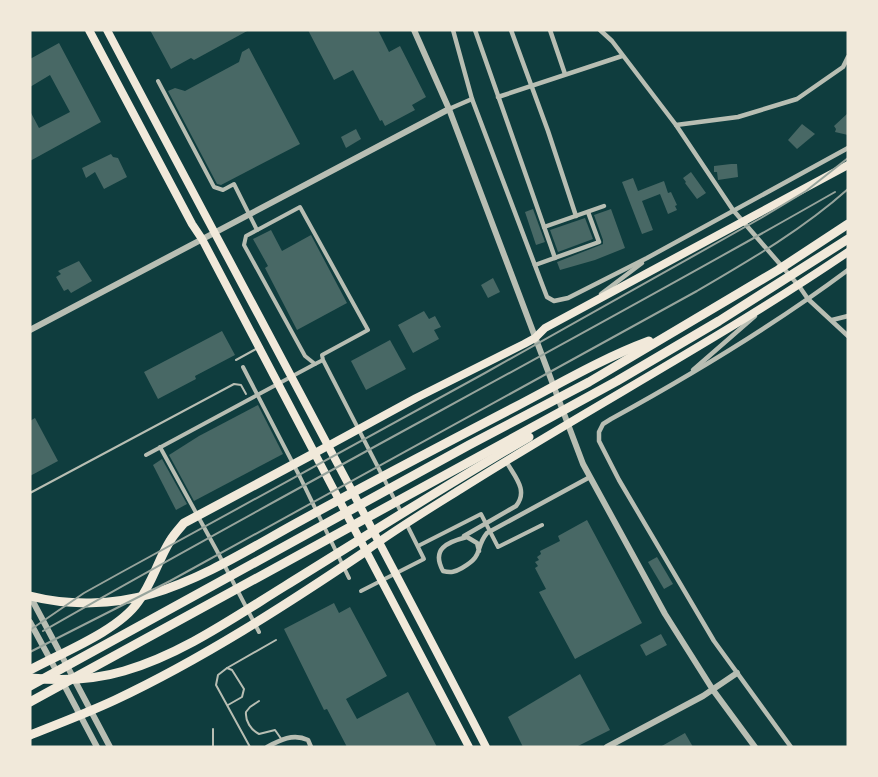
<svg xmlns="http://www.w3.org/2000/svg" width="878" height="777" viewBox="0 0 878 777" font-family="Literata,serif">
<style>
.building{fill:#486865}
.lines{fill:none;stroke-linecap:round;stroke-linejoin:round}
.service{stroke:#b8beb3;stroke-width:2}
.pedestrian{stroke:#b8beb3;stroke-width:4}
.minor{stroke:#b8beb3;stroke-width:4.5}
.tertiary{stroke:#b8beb3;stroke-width:6}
.primary{stroke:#f1e9da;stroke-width:8}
.trunk{stroke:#f1e9da;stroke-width:8}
.motorway{stroke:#f1e9da;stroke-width:9}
.rail{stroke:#97a49c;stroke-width:2}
</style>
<rect width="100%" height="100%" fill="#0f3d3e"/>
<g class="building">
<polygon points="150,30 249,30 194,60 191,58 171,69"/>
<polygon points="308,30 378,30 389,52 400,46 426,97 412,105 415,110 385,126 382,120 380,121 353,70 334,80"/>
<polygon points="59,43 101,122 30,161 30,111 39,128 70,112 50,75 30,87 30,59"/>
<polygon points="249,48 300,144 221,185 217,184 168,91 175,88 185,91 239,62 242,52"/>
<polygon points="848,113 848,135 835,132 836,129 834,126"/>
<polygon points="802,124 815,134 797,149 788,140"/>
<polygon points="356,129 361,139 346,148 341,137"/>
<polygon points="111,154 113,157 118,158 127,177 104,189 95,172 86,178 82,168"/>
<polygon points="731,164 737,164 738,177 718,180 717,172 714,172 714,166"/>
<polygon points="691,172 706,193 697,199 685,183 686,182 683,178"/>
<polygon points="633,178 638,191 664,181 668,193 671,192 677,205 675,206 677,210 668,214 660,194 642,201 653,230 642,234 622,182"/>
<polygon points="533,209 545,242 536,245 525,212"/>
<polygon points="611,209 625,248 595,260 560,270 557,262 603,244 603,240 594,215"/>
<polygon points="585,218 593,239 558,252 550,230"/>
<polygon points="271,230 282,251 311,235 347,303 297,330 265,268 268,266 253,239"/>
<polygon points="79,261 92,281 71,293 68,289 64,291 56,277 61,274 58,271"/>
<polygon points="493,278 500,292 488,298 481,285"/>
<polygon points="424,311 429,319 435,316 441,327 434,330 439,339 413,353 398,325"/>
<polygon points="222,331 235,355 195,376 196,379 158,399 144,372"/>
<polygon points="390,340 406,369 366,390 351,361"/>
<polygon points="258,405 283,454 194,501 169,455 199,436"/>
<polygon points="35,418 58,461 30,476 30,421"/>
<polygon points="162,459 187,504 176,510 153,465"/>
<polygon points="587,520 642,623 575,659 539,592 546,589 535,568 538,566 535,562 539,560 537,557 541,554 540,551 560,541 558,536"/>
<polygon points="657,557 673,584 664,589 648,562"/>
<polygon points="334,603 339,613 350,607 387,676 346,699 357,719 408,692 437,747 347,747 327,709 324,710 284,629"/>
<polygon points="661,634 667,645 646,656 640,645"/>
<polygon points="580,674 610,730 576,747 523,747 508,717"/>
<polygon points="685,733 693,747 660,747"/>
</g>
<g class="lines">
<g class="service">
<polyline points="236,360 256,349"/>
<polyline points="30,493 234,384 241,385 246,394"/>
<polyline points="227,668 276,640"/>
<path d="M 259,701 L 250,707 L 246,712 C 245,721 251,730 259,734 L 275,730 L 282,740"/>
<polyline points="228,705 242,697 244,689 232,670 227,668 218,675 216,685 250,747"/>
<polyline points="213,747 213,729"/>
</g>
<g class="pedestrian">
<polyline points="158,81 214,187 223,190 234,184 257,230"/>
<polyline points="323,360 322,355 368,330 300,207 246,236 244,245 305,356 315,364 323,360 402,514"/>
<polyline points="243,367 300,477 349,578"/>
<polyline points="160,447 217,551 259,632"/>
<polyline points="146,455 315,364"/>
<polyline points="418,546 481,514 498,547 542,525"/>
<polyline points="361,591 424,559 406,523"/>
</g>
<g class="minor">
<polyline points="453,30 472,99 542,284 547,297 554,301 568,298 647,258 848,148"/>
<polyline points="475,30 555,258"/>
<polyline points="511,30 548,131 576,216"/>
<polyline points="550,30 565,74"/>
<polyline points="600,30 612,41 676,125 733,210 799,286 808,299 848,336"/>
<polyline points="498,97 622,56"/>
<polyline points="449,109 472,99"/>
<polyline points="676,125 738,117 797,99 843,67 848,57"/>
<polyline points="544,227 604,206"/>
<polyline points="535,265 599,242 588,212"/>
<polyline points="601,294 642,263"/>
<polyline points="832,320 848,316"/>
<polyline points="693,370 755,316"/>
<path d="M 464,536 L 516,506 C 529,490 514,476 506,461"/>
<path d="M 479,551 L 477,543 L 467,537 C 447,542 431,549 443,571 C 451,573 455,572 462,568 C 485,555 474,549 487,533 L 590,477"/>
<path d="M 267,747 C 280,740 293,733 308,740 L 311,747"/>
<path d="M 791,747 L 714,641 L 619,480 L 599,441 L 599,432 L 603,424 L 611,419 C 693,374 773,326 848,270"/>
</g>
<g class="tertiary">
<polyline points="414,30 449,109 583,464 665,614 713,690 755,747"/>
<polyline points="30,330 449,109"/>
<polyline points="30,596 110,747"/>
<polyline points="30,622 57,672"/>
<polyline points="62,681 97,747"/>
<polyline points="607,747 703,696 737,673"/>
</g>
<g class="primary">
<polyline points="89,30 192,224 202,239 469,747"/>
<path d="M 107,30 C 233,269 362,506 486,747"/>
</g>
<g class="trunk">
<polyline points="313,454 416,398 524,344 535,338 545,328 848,165"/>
<path d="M 366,551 C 396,529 429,509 461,489 C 589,408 723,337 848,252"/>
</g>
<g class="motorway">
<path d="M 30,596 C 69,606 113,605 151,594 C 205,578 254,546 302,520 C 373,481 444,444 515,407 C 559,384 603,358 649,341"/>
<path d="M 30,670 C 61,653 118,631 138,602 C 152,584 158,560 170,541 C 174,534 179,529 184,523 L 313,454"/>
<path d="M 30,678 C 62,681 94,680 124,671 C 182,654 233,618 285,586 C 366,536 446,485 529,437"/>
<polyline points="30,686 469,445 589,382 778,270 848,224"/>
<polyline points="30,702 617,381 719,321 848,239"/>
<path d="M 30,735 C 58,724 87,713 115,700 C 202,659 286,605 366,551"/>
</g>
<g class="rail">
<polyline points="30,630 84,593 120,573 485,373 761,218 806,191 848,158"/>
<path d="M 43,631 C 305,481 573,342 835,192"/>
<path d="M 30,652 L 170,581 L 697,291 C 750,260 802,230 848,189"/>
</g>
</g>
<rect width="878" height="777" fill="none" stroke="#f1e9da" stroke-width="63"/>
</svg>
